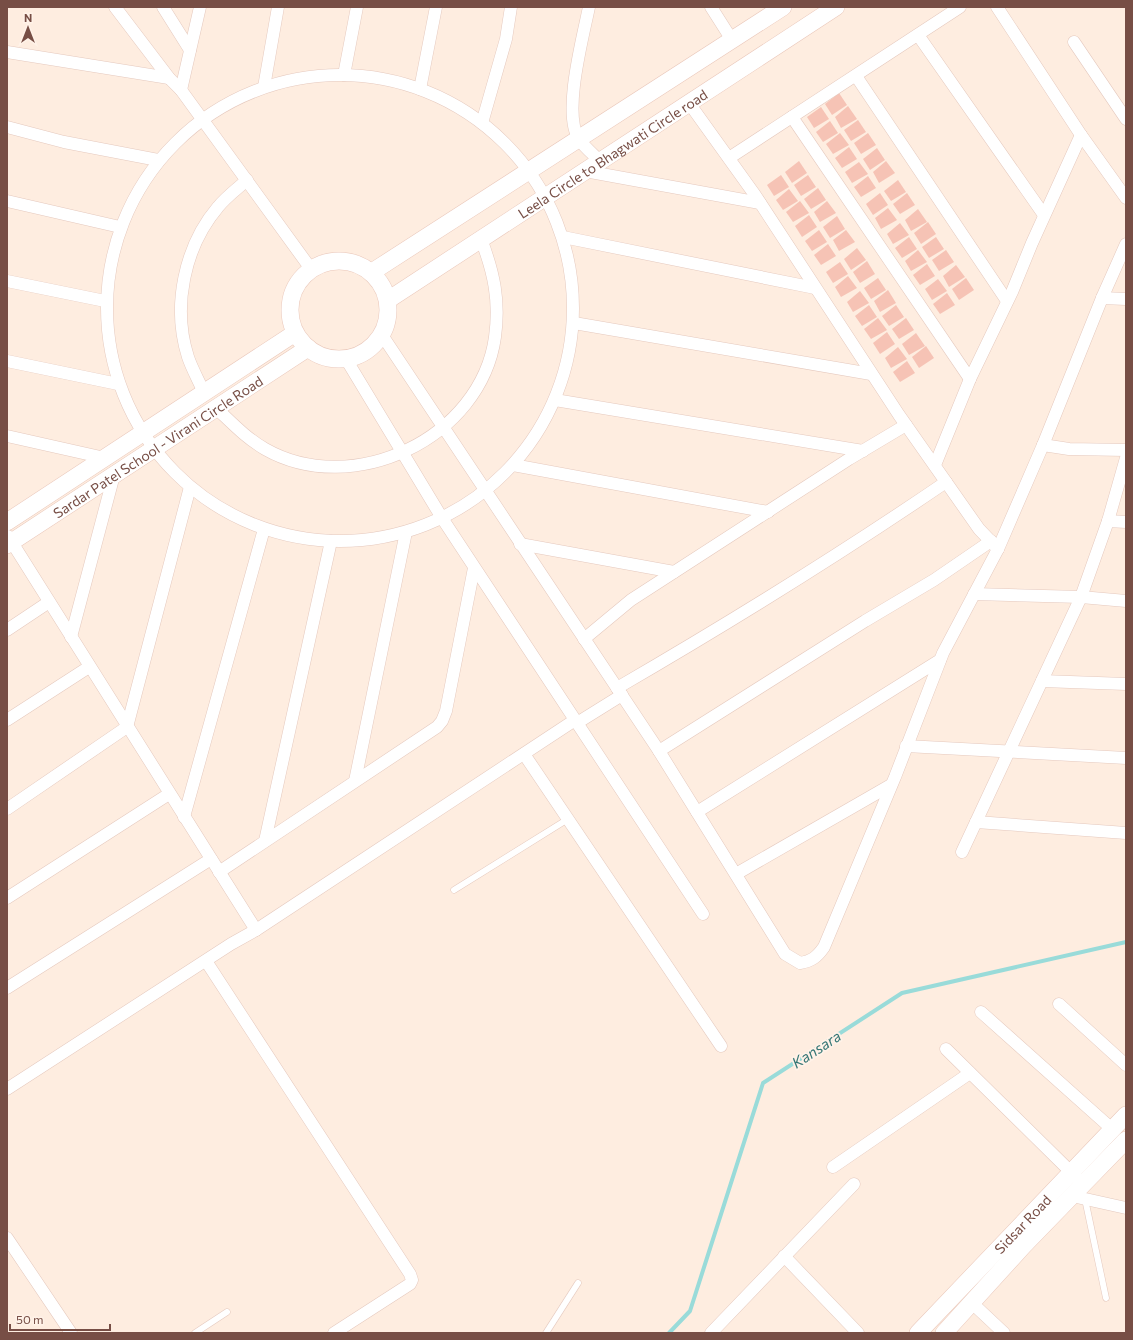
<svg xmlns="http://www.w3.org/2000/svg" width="1133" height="1340" viewBox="0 0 1133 1340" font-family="Commissioner,sans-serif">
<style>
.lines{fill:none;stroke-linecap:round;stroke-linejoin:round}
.stream{stroke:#99dbd9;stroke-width:4}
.building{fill:#f6c3b5}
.lane-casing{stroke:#e5c9be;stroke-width:7}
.street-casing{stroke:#e5c9be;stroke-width:13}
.secondary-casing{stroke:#eac8bb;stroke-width:18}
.lane{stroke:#fff;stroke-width:6}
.street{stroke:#fff;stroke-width:12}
.secondary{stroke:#fff;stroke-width:17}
.labels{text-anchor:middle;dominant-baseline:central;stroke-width:3.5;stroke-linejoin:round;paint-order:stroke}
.street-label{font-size:14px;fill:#774e45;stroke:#fff2e8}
.water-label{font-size:15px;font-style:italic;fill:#357675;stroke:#fff2e8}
</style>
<rect width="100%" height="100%" fill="#feede0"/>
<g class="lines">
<polyline class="stream" points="669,1333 690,1311 763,1083 902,993 1126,942"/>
</g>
<g class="building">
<polygon points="839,93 847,105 832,115 825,104"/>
<polygon points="848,106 857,119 841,128 835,117"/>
<polygon points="821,107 829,119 814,128 807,117"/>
<polygon points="858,120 866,132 851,141 844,130"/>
<polygon points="830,121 838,133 823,142 816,132"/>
<polygon points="840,133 849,145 833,154 826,144"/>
<polygon points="868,133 876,145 861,154 854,143"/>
<polygon points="849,147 857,159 842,168 835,158"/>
<polygon points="877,148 885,160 870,170 863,159"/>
<polygon points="799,161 807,173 792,183 785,172"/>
<polygon points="886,161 895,173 879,183 873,172"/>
<polygon points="859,162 868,174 852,183 845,172"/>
<polygon points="781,175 789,187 774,196 767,185"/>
<polygon points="808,175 816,187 801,196 794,185"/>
<polygon points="868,176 876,188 861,197 854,187"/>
<polygon points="898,180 906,192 891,201 884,191"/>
<polygon points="818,188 826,200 811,209 804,199"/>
<polygon points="789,189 798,201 783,210 776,200"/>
<polygon points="880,193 888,205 873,215 866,204"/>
<polygon points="907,193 915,205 900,214 893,204"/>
<polygon points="800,201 809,213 793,222 786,212"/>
<polygon points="827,201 836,213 820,222 814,212"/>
<polygon points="888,208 897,220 881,229 875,218"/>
<polygon points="918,209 927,222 911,231 905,220"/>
<polygon points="809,215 817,227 802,237 795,226"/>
<polygon points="837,216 845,229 830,238 823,227"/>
<polygon points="928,222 936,234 921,244 914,233"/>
<polygon points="900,223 909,235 893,244 887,234"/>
<polygon points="819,230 827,242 812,251 805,241"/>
<polygon points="846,230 855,242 839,251 833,240"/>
<polygon points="909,237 917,249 902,258 895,248"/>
<polygon points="936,237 944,249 929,258 922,247"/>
<polygon points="828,244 836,256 821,265 814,255"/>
<polygon points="857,248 866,260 851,270 844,259"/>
<polygon points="918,250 927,262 911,271 905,261"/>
<polygon points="946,250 954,262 939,271 932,260"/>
<polygon points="867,261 875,274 860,283 853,272"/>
<polygon points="840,262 848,274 833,283 826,272"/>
<polygon points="927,264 935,276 920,285 913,275"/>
<polygon points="956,265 965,277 949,287 943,276"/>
<polygon points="848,276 857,288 841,297 835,287"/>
<polygon points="878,278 886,290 871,299 864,288"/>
<polygon points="966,278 974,290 959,300 952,289"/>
<polygon points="938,279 947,291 932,300 925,289"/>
<polygon points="888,290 896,303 880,312 874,301"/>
<polygon points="860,291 869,303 853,312 847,302"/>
<polygon points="947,293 955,305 940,314 933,304"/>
<polygon points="869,305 877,317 862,326 855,316"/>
<polygon points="896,305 904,317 889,326 882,316"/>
<polygon points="878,318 887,330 871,339 864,329"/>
<polygon points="906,318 914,330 899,339 892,329"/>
<polygon points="887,332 895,344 880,354 873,343"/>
<polygon points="916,333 925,346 909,355 902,344"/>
<polygon points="926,346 934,358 919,368 912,357"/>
<polygon points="898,347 907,359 891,368 885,358"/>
<polygon points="907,361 915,373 900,382 893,372"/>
</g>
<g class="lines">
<g class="lane-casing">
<g id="lane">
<polyline points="454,890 568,819"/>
<polyline points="1085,1199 1106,1298"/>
<polyline points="195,1333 227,1312"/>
<polyline points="546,1333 578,1283"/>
</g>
</g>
<g class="street-casing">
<g id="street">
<polyline points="115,7 169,78 181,90 311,269"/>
<polyline points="163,7 190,50"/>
<path d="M 589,7 C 583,37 562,114 579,139 C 584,147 593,154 600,161"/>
<polyline points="711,7 732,40"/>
<polyline points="997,7 1081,135 1126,198"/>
<polyline points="918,35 1044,215"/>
<polyline points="1074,42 1126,119"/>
<polyline points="7,52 169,78"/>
<circle cx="340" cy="308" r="233"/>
<polyline points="344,75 357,7"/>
<polyline points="856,76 1007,301"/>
<polyline points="264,87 278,7"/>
<polyline points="420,89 436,7"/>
<polyline points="181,90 200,7"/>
<polyline points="689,103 755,195 899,415 979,529 998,549"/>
<polyline points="792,117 970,379"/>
<polyline points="482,123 506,39 511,7"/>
<polyline points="7,127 64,142 158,160"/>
<polyline points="729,158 960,7"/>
<polyline points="585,171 760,203"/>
<polyline points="7,201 120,227"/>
<polyline points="563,237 815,288"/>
<polyline points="7,281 105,301"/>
<polyline points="1102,298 1126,299"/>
<polyline points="574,323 871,374"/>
<path d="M 382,335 L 659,751 L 785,954 L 800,963 C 812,961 817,957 824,947 L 895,777 L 943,653 L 998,549 L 1043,445 L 1069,449 L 1126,450"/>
<polyline points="346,359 442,518 703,914"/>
<polyline points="7,361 118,384"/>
<path d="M 204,393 C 199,381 192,369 188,357 C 172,307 184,247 218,207 C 226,197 237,189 247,180"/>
<polyline points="555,400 863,451"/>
<path d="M 216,408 C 232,423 246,438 265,449 C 353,499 481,438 495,337 C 500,301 494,273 481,239"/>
<polyline points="7,436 105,458"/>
<polyline points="1043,445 1102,298 1126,244"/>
<polyline points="1126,458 1108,521 1126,522"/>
<polyline points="513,465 768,512"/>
<polyline points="935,465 970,379 1012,292 1032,243 1081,135"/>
<polyline points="8,536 256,930 575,720"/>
<polyline points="520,544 674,572"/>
<polyline points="974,594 1081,597 1126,601"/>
<polyline points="7,630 49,602"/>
<polyline points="71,637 114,475"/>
<polyline points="584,639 631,600 849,459 906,425"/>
<polyline points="1042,681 1126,684"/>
<path d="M 617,688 C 729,623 839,555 946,482"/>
<polyline points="7,720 89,667"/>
<polyline points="577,723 622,695"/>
<polyline points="906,746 1126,758"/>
<polyline points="659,751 865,621 934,580 991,541"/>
<polyline points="524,754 721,1046"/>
<polyline points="355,781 406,532"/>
<polyline points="7,809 127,727 190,487"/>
<polyline points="697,812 940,660"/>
<polyline points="184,817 264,529"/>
<polyline points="976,822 1126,833"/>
<polyline points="265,841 331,541"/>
<polyline points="962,852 1081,597 1108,521"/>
<polyline points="219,872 437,727 442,721 446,711 474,568"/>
<polyline points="736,874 891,785"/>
<polyline points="7,898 169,794"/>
<polyline points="206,961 410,1274 412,1280 410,1284 334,1333"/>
<polyline points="7,988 211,859"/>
<polyline points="1059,1004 1126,1065"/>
<polyline points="981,1012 1112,1129"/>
<polyline points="946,1049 1076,1177"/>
<polyline points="7,1089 231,944 256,930"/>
<polyline points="833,1167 970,1073"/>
<polyline points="1072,1196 1126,1208"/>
<polyline points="7,1238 71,1333"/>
<polyline points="784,1256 858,1333"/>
<polyline points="972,1303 1004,1333"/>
<polyline points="711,1333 854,1184"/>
</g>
</g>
<g class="secondary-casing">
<g id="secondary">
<circle cx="339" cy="310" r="49"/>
<polyline points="372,272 783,7"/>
<path id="s1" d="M 388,300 L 836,7"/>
<polyline points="7,522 295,333"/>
<path id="s2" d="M 7,545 L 308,348"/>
<path id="s3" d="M 918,1333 L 1126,1115"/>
<polyline points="944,1333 1024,1245 1126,1140"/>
</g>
</g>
<use href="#lane" class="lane"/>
<use href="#street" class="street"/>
<use href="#secondary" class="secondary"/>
</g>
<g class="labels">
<g class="street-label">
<text stroke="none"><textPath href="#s1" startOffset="268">Leela Circle to Bhagwati Circle road</textPath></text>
<text stroke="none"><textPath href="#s2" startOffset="180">Sardar Patel School - Virani Circle Road</textPath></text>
<text stroke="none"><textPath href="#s3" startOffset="151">Sidsar Road</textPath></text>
</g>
<g class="water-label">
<text transform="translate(816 1049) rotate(-33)">Kansara</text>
</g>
</g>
<rect width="1133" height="1340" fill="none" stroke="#774e45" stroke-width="16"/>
<g transform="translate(28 28)" stroke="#fff2e8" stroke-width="3" paint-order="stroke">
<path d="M0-3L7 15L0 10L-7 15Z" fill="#774e45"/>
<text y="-6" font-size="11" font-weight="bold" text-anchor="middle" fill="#774e45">N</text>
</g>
<path d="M10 1324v6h100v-6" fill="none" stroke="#774e45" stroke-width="2"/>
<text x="16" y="1324" font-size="12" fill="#774e45" stroke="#fff2e8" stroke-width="3" paint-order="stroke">50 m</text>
</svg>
